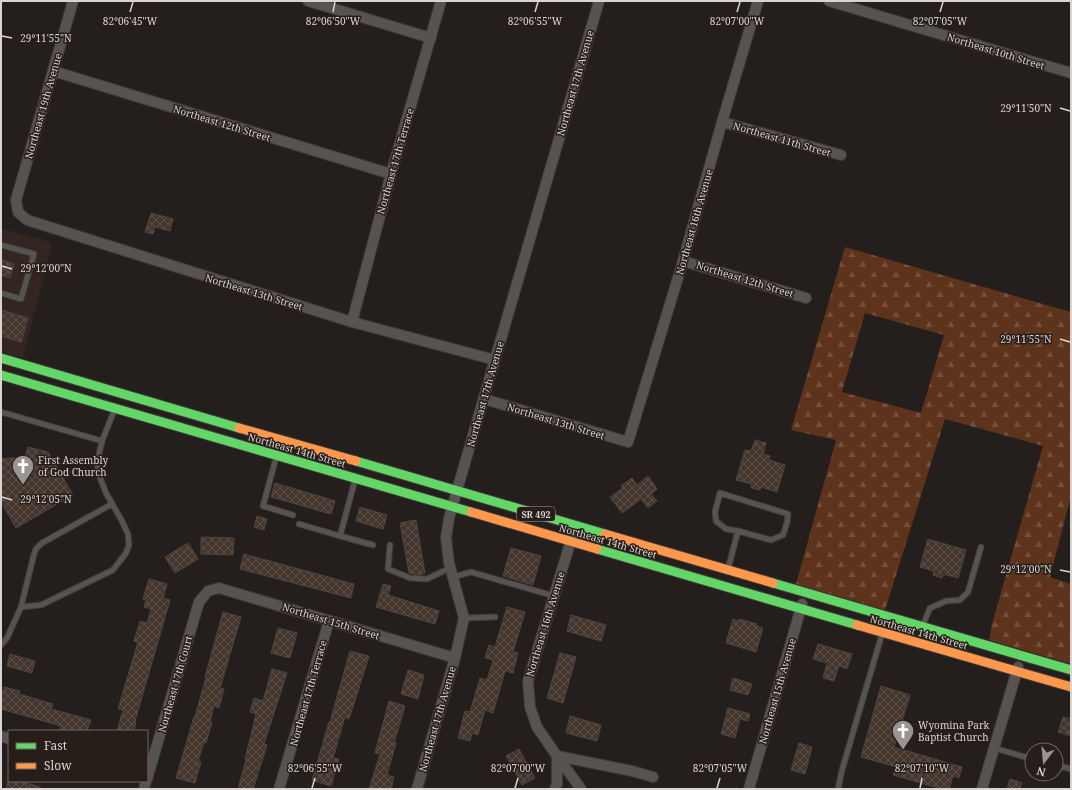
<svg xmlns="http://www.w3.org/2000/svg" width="1072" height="790" viewBox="0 0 1072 790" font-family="'Noto Serif',serif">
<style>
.built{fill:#33251f}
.forest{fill:url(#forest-firs);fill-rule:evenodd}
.building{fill:url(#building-cross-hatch);stroke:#4b4644}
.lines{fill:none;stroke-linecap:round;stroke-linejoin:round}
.lane-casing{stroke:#3e3a38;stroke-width:7}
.street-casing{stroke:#3e3a38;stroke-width:12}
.fast-casing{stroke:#3e3a38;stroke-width:11}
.slow-casing{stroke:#3e3a38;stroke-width:11}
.lane{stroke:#565351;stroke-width:5}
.street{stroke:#565351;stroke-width:10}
.fast{stroke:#63d668;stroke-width:9}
.slow{stroke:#ff974d;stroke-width:9}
.ticks{fill:none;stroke:#dad4d1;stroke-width:1.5}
.labels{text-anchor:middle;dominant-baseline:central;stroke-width:3;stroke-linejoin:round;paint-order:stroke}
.shield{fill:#271e1a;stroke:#a49d9a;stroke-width:1}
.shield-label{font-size:9px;font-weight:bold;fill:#dad4d1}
.street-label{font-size:10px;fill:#dad4d1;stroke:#271e1a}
.poi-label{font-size:10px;fill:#dad4d1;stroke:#271e1a;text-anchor:start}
.ticks-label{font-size:10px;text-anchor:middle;fill:#dad4d1;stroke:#271e1a;stroke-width:3;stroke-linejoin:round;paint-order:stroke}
</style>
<defs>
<pattern id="forest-firs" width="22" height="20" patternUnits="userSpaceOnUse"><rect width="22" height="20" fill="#5e331c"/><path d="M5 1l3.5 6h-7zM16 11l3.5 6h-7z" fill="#74503c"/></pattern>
<pattern id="building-cross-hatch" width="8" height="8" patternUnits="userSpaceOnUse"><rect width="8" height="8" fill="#44352d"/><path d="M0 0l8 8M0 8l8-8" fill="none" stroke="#5e514a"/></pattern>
</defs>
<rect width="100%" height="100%" fill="#241f1d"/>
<polygon class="built" points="1,228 52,243 23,358 1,352"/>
<path class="forest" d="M 845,247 L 1071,312 L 1071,496 L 1050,577 L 1071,584 L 1071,664 L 989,640 L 992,624 L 1043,446 L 945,419 L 885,610 L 796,584 L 836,440 L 791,430 ZM 865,313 L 944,335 L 921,413 L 842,392 Z"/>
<g class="building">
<polygon points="151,213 173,219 170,231 155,227 153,234 145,232"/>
<polygon points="1,260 14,264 10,278 1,275"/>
<polygon points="1,310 28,318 21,342 1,336"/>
<polygon points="755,440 766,443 763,454 770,456 769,460 785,465 777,492 761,487 760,490 751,488 752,484 736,480 745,450 751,451"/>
<polygon points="28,447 48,452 73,495 16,528 1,502 1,459 25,457"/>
<polygon points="648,476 657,489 651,494 657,501 648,508 641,499 622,513 610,497 623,488 621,486 632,478 637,485"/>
<polygon points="275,483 335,501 331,514 271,497"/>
<polygon points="360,507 387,515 383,529 356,521"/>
<polygon points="257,516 267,519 264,530 254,527"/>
<polygon points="416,520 425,573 419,575 409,573 400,523"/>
<polygon points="201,537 234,538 233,555 201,554"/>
<polygon points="928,539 966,550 958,578 943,574 942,578 933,575 934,571 920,567"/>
<polygon points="188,543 198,559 175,573 165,557"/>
<polygon points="511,548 541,556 533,585 503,576"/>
<polygon points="244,554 354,584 351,598 240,569"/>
<polygon points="149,579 167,584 163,598 170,600 135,721 136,721 134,731 117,731 123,710 118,709 138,642 134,641 140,621 147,623 151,609 144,607 146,600 143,599"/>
<polygon points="383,584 391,586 388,595 439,611 435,624 376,607"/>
<polygon points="507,607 525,612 513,652 518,653 513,673 505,671 493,713 485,710 478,735 472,733 470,741 458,738 465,711 470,712 480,678 487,680 493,660 485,658 489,645 495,647"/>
<polygon points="223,612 241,617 220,688 224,689 219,708 214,706 210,722 212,722 206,743 204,742 198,761 201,762 195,783 176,778 194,717 195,717 206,677 205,677"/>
<polygon points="571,615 606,625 601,641 567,631"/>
<polygon points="733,619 739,621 740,619 757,624 756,626 763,628 756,652 726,643"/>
<polygon points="278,628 297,633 290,658 271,653"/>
<polygon points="818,644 852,654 847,669 839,666 834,681 823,678 827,663 813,659"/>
<polygon points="350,651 369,656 349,719 345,717 333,758 339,759 331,786 312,780 329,722 330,722"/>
<polygon points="560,653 576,657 563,703 547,698"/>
<polygon points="10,654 35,661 32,673 7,666"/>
<polygon points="272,669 287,673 264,744 267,745 261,764 253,789 238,789 246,760 245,759 256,714 250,712 254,698 263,701"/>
<polygon points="408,670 424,675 418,699 401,694"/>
<polygon points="733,678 752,684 748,695 730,690"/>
<polygon points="881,686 910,695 894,747 962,767 959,778 953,776 949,789 942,789 893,775 896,767 861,757"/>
<polygon points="4,687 20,691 19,694 53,704 51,709 91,720 87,731 59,731 61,726 1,709 1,691 3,692"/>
<polygon points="389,701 405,706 394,743 396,743 387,775 394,777 391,789 369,789 380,754 375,753"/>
<polygon points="728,708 750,714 748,721 740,719 735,738 721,734"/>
<polygon points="570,716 601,725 597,741 566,733"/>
<polygon points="1063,717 1071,719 1071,736 1058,732"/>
<polygon points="799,743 812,747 805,774 791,770"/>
<polygon points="519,749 535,778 522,785 506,756"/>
<polygon points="1010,779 1022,783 1020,789 1007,789"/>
<polygon points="8,781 20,781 40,787 40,789 6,789"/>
</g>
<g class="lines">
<g class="lane-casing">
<g id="lane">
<polyline points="1,245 34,254 21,299 1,293"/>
<polyline points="1,412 102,441"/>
<polyline points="276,458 263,506 293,515"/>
<polyline points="355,480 340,536 373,545"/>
<polyline points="299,524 340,536"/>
<polyline points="390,545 388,569 410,578 427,579 450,568"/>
<polyline points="728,569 738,531 726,529 716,521 715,512 720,493 788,514 787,523 783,535 771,540 738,531"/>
<polyline points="453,577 471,572 554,596"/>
<polyline points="21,607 34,554 36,549 42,543 112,504"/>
<polyline points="464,618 495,617"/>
<polyline points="923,625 930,608 946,601 960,600 968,592 981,547"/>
<polyline points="1,645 7,638 21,607 41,605 113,570 126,553 129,545 128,534 122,521 106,493 99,475 97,463 102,441 114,411"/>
<polyline points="994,748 1032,759"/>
<polyline points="1056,765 1071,769"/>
<polyline points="838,789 842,770 882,634"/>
</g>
</g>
<g class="street-casing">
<g id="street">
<polyline points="73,1 16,200 18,212 27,220 352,322 495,360"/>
<polyline points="308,1 431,38"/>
<polyline points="829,1 1071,73"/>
<polyline points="53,71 391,174"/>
<polyline points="722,122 841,155"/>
<polyline points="683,261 806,298"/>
<polyline points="352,322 391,174 441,1"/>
<polyline points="484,399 628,442 683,261 722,122 758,1"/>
<polyline points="1,736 9,739"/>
<polyline points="557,756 632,771 653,777"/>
<polyline points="557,756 581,789"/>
<polyline points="147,779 199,602 208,591 219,588 455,658"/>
<polyline points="144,789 146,781"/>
<polyline points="279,789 329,621"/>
<polyline points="417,789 455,658 464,618 449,563 446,538 449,518 599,1"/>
<polyline points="555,789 557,784 557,756 537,727 530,707 528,681 572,537"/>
<polyline points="749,789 802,604"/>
<polyline points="982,789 1018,667"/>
</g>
</g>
<g class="fast-casing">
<g id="fast">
<polyline points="1,358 239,428"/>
<polyline points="1,375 471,512"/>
<polyline points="356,461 605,534"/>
<polyline points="597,549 857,625"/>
<polyline points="773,583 1071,670"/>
</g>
</g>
<g class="slow-casing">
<g id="slow">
<polyline points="239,428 356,461"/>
<polyline points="471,512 597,549"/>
<polyline points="605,534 773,583"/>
<polyline points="857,625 1071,687"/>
</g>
</g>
<use href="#lane" class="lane"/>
<use href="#street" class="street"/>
<use href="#fast" class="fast"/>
<use href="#slow" class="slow"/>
</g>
<path class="ticks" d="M 130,12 L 133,2M 333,12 L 335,2M 535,12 L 538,2M 737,12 L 740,2M 940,12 L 943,2M 2,36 L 12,38M 1060,108 L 1070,111M 2,266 L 12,269M 1060,339 L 1070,342M 2,497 L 12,500M 1060,570 L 1070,572M 312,788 L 315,778M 515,788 L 518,778M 717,788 L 720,778M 920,788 L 922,778"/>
<defs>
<g id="church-pin" transform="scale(1.15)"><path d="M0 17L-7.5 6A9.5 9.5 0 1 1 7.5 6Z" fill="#9a9592" stroke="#271e1a"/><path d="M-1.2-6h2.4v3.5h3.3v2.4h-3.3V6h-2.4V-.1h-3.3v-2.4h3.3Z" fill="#fff"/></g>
</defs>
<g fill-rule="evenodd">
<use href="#church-pin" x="23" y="466"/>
<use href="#church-pin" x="903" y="731"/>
</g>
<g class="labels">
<rect class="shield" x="517" y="507" width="38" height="14" rx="3"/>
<g class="shield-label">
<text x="536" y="514">SR 492</text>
</g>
<g class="street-label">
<text transform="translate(996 51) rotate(17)">Northeast 10th Street</text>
<text transform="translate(575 83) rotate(-74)">Northeast 17th Avenue</text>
<text transform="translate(43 106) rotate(-74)">Northeast 19th Avenue</text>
<text transform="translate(222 123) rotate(17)">Northeast 12th Street</text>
<text transform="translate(782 139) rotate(16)">Northeast 11th Street</text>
<text transform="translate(395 161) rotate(-74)">Northeast 17th Terrace</text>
<text transform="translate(694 222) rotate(-74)">Northeast 16th Avenue</text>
<text transform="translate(745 279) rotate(17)">Northeast 12th Street</text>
<text transform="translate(254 292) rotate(17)">Northeast 13th Street</text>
<text transform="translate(485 394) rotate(-74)">Northeast 17th Avenue</text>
<text transform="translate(556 421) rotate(17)">Northeast 13th Street</text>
<text transform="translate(297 450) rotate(16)">Northeast 14th Street</text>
<text transform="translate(608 541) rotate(16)">Northeast 14th Street</text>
<text transform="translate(331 621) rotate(17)">Northeast 15th Street</text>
<text transform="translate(545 624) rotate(-73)">Northeast 16th Avenue</text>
<text transform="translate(919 632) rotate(16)">Northeast 14th Street</text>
<text transform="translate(175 684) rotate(-74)">Northeast 17th Court</text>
<text transform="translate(777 691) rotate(-74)">Northeast 15th Avenue</text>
<text transform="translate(308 693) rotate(-74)">Northeast 17th Terrace</text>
<text transform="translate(437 719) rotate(-74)">Northeast 17th Avenue</text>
</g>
<g class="poi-label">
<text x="38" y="460">First Assembly<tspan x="38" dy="12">of God Church</tspan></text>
<text x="918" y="725">Wyomina Park<tspan x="918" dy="12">Baptist Church</tspan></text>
</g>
</g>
<g class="ticks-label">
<text x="130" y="25">82°06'45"W</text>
<text x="333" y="25">82°06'50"W</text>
<text x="535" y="25">82°06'55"W</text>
<text x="737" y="25">82°07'00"W</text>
<text x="940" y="25">82°07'05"W</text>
<text x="46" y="42">29°11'55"N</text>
<text x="1026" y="112">29°11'50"N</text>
<text x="46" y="272">29°12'00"N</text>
<text x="1026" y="343">29°11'55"N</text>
<text x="46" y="503">29°12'05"N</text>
<text x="1026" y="573">29°12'00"N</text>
<text x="315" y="772">82°06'55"W</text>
<text x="518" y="772">82°07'00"W</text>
<text x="720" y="772">82°07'05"W</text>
<text x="922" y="772">82°07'10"W</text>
</g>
<rect width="1072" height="790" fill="none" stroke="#dad4d1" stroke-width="4"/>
<rect x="8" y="730" width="140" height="52" fill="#271e1a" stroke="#6f6763"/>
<rect x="16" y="743" width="20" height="6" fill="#63d668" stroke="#6f6763"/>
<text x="44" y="750" font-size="12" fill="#dad4d1">Fast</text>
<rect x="16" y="763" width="20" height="6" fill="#ff974d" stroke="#6f6763"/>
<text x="44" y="770" font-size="12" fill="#dad4d1">Slow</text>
<g transform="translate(1044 762) rotate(196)"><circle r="19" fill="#271e1a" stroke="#6f6763"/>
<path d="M0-3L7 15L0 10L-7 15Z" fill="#9a9592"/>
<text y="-6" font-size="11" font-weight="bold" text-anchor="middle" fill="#dad4d1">N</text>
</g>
</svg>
